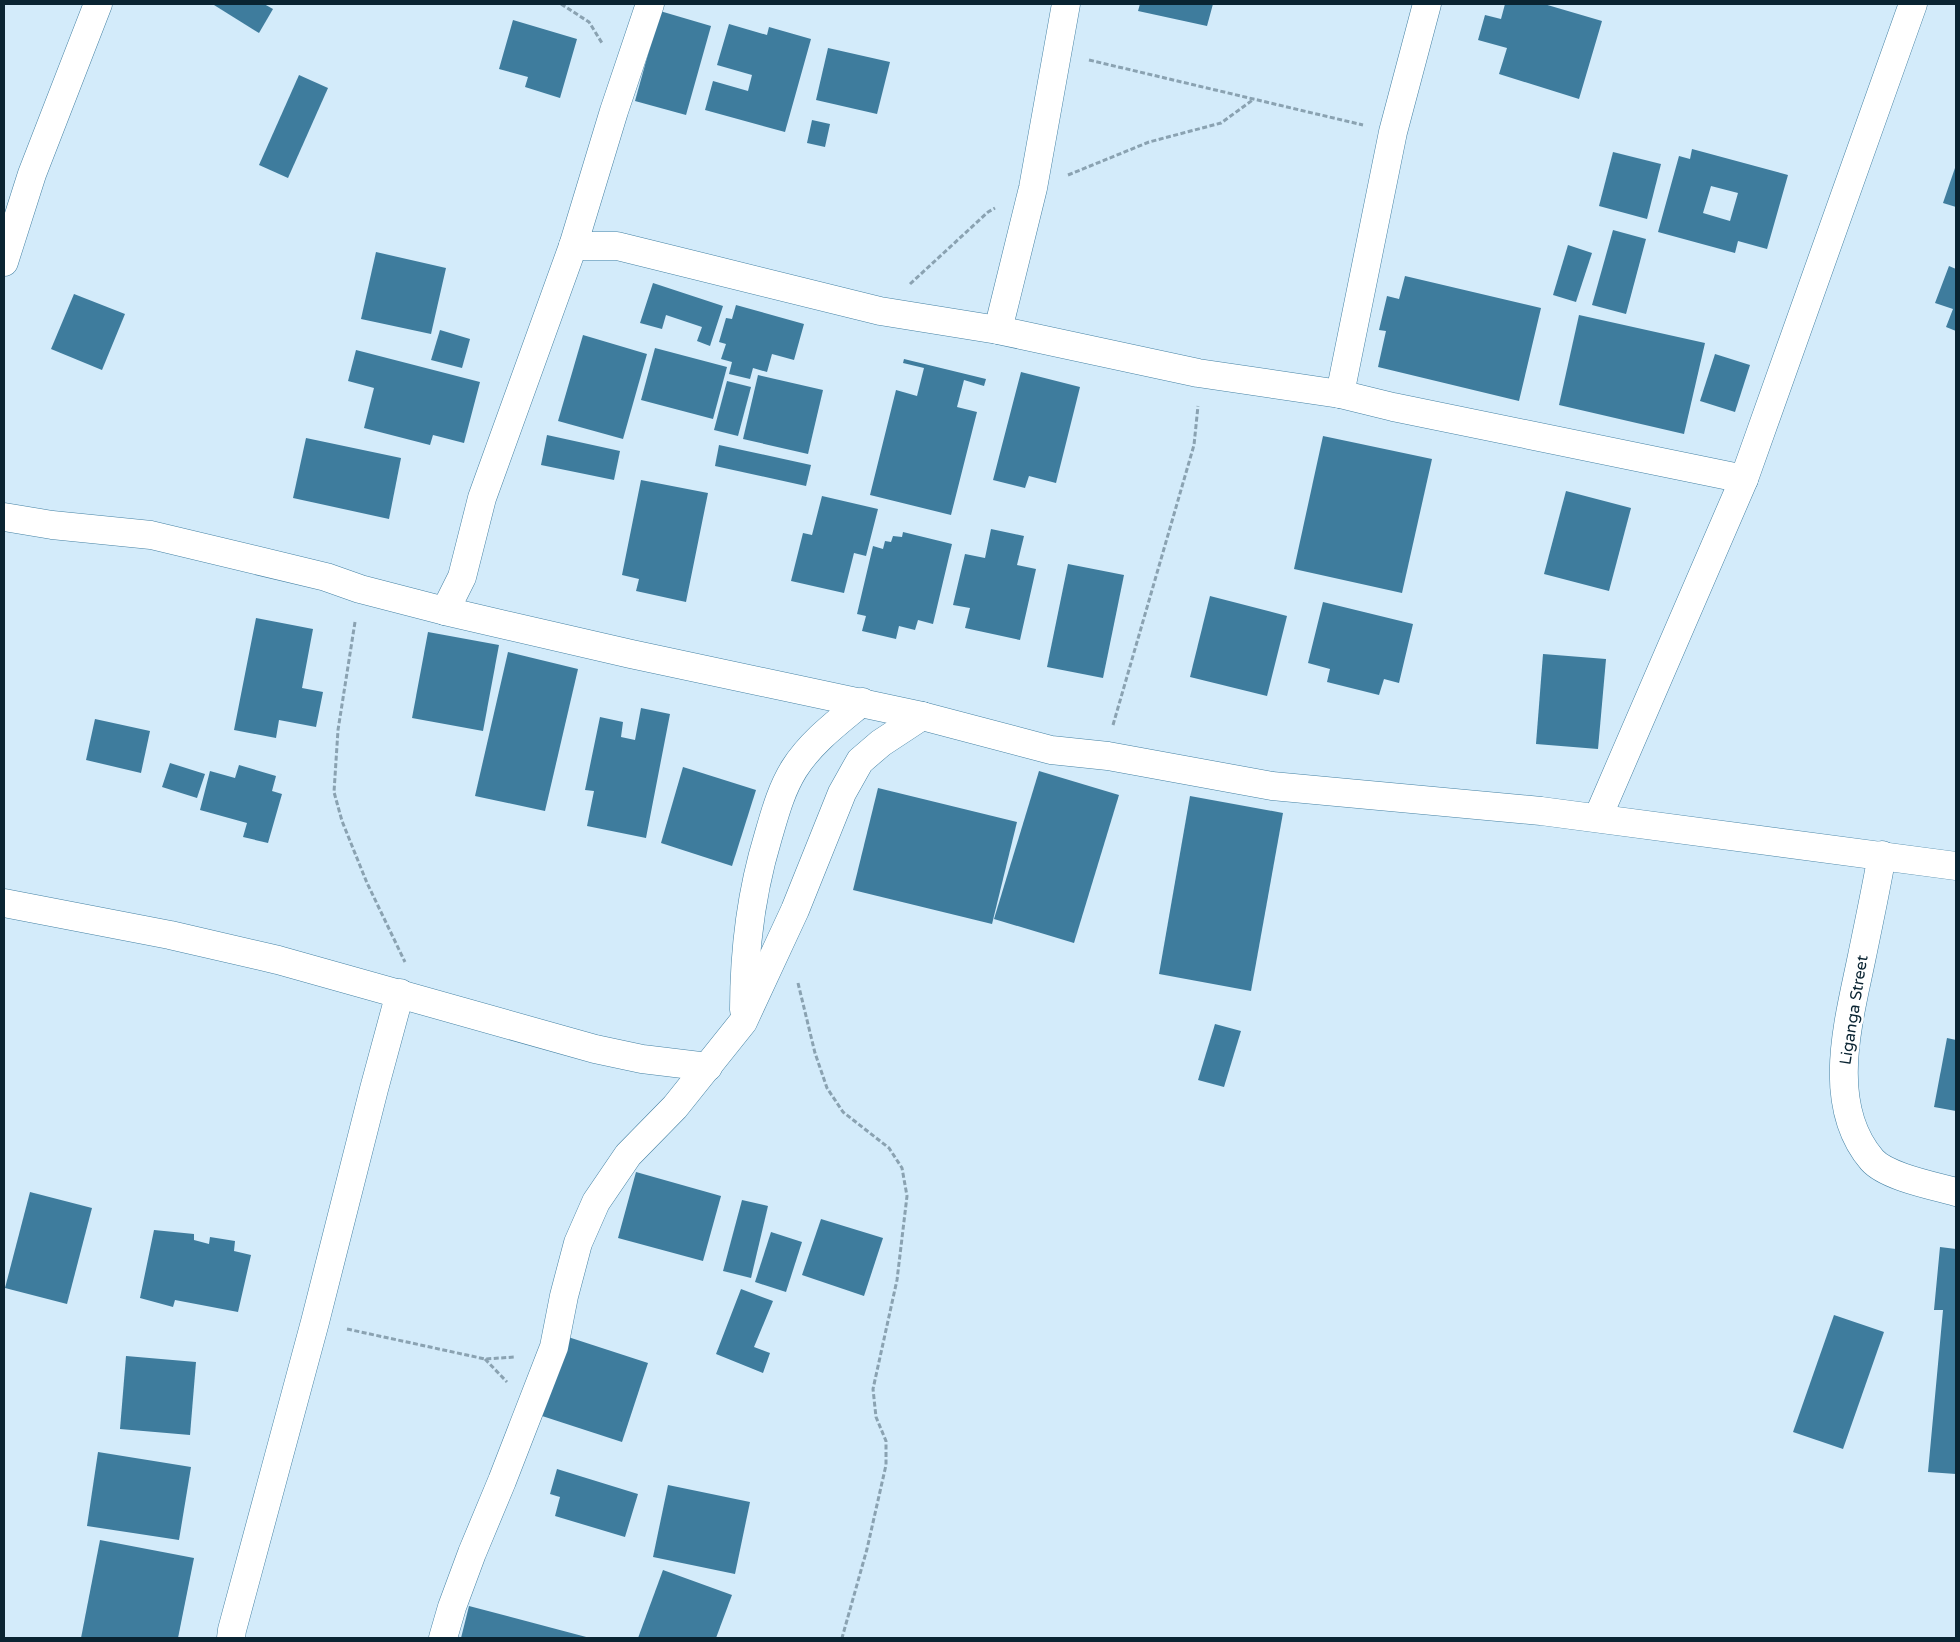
<svg xmlns="http://www.w3.org/2000/svg" width="1960" height="1642" viewBox="0 0 1960 1642" font-family="'Varela Round',sans-serif">
<style>
.building{fill:#3e7c9d;fill-rule:evenodd}
.lines{fill:none;stroke-linecap:round;stroke-linejoin:round}
.minor-casing{stroke:#4582a4;stroke-width:29}
.path{stroke:#8aa2b1;stroke-width:3;stroke-dasharray:5 2.5;stroke-linecap:butt}
.minor{stroke:#fff;stroke-width:28}
.labels{text-anchor:middle;dominant-baseline:central;stroke-width:5;stroke-linejoin:round;paint-order:stroke}
.street-label{font-size:16px;fill:#0a2432;stroke:#fff}
</style>
<rect width="100%" height="100%" fill="#d3ebfa"/>
<g class="building">
<polygon points="215,4 264,4 273,9 259,33 214,5"/>
<polygon points="1140,4 1213,4 1207,26 1138,11"/>
<polygon points="1505,4 1544,4 1602,21 1579,99 1499,74 1507,48 1478,40 1485,15 1501,19"/>
<polygon points="660,11 711,26 686,115 635,101"/>
<polygon points="513,20 577,39 560,98 525,87 528,77 499,69"/>
<polygon points="729,24 767,35 769,27 811,39 785,132 705,110 713,81 748,91 752,75 717,65"/>
<polygon points="828,48 890,62 877,114 816,100"/>
<polygon points="299,75 328,88 288,178 259,165"/>
<polygon points="812,120 830,124 825,147 807,143"/>
<path d="M 1692,149 L 1788,175 L 1767,249 L 1738,241 L 1735,253 L 1658,232 L 1679,156 L 1690,159 ZM 1711,186 L 1738,193 L 1730,221 L 1703,213 Z"/>
<polygon points="1613,152 1661,164 1647,219 1599,206"/>
<polygon points="1956,165 1956,207 1943,203"/>
<polygon points="1613,230 1646,239 1626,314 1592,305"/>
<polygon points="1568,245 1592,253 1576,302 1553,295"/>
<polygon points="376,252 446,268 431,334 361,319"/>
<polygon points="1949,266 1956,269 1956,331 1946,327 1953,309 1935,303"/>
<polygon points="1405,276 1541,308 1519,401 1378,367 1386,331 1379,330 1387,296 1399,299"/>
<polygon points="653,283 723,306 710,346 697,341 702,327 666,315 662,329 640,323"/>
<polygon points="74,294 125,314 102,370 51,349"/>
<polygon points="736,305 804,324 794,360 772,354 767,372 753,368 750,379 729,374 732,362 721,359 726,344 719,342 726,318 732,319"/>
<polygon points="1579,315 1705,343 1684,434 1559,405"/>
<polygon points="440,330 470,339 462,368 431,360"/>
<polygon points="583,335 647,354 623,439 558,421"/>
<polygon points="655,348 727,367 713,419 641,400"/>
<polygon points="356,350 480,382 464,443 433,435 430,445 364,428 374,388 348,381"/>
<polygon points="1715,354 1750,365 1735,412 1700,401"/>
<polygon points="904,359 986,379 984,386 964,380 957,407 977,412 951,515 870,495 896,390 917,396 924,368 903,363"/>
<polygon points="1021,372 1080,387 1056,483 1029,476 1025,488 993,480"/>
<polygon points="758,375 823,390 808,454 743,439"/>
<polygon points="727,381 751,387 738,436 714,430"/>
<polygon points="547,435 620,451 614,480 541,465"/>
<polygon points="1323,436 1432,459 1402,593 1294,569"/>
<polygon points="306,438 401,458 389,519 293,498"/>
<polygon points="719,445 811,465 806,486 715,466"/>
<polygon points="641,480 708,493 686,602 636,591 639,579 622,575"/>
<polygon points="1566,491 1631,508 1609,591 1544,574"/>
<polygon points="822,496 878,509 866,556 854,553 844,593 791,581 803,533 812,535"/>
<polygon points="991,529 1024,536 1017,565 1036,569 1020,640 965,628 970,608 953,605 965,554 985,558"/>
<polygon points="903,532 952,544 933,624 918,620 915,630 899,626 896,639 862,631 866,616 857,614 873,546 883,549 885,541 891,542 893,536 902,537"/>
<polygon points="1068,564 1124,575 1103,678 1047,667"/>
<polygon points="1210,596 1287,616 1267,696 1190,677"/>
<polygon points="1323,602 1413,624 1399,683 1384,679 1379,695 1327,682 1330,669 1308,663"/>
<polygon points="256,618 313,629 302,688 323,692 316,727 279,720 276,738 234,730"/>
<polygon points="428,632 499,645 483,731 412,718"/>
<polygon points="508,652 578,669 545,811 475,796"/>
<polygon points="1543,654 1606,659 1598,749 1536,744"/>
<polygon points="641,708 670,714 646,838 587,826 594,791 585,790 600,717 623,722 621,737 635,740"/>
<polygon points="95,719 150,731 141,773 86,760"/>
<polygon points="170,763 205,774 197,798 162,787"/>
<polygon points="239,765 276,776 272,791 282,794 268,843 243,837 247,823 200,810 210,771 235,778"/>
<polygon points="683,767 756,790 732,866 661,843"/>
<polygon points="1039,771 1119,795 1074,943 994,919"/>
<polygon points="878,788 1017,822 992,924 853,890"/>
<polygon points="1190,796 1283,813 1251,991 1159,974"/>
<polygon points="1215,1024 1241,1031 1224,1087 1198,1080"/>
<polygon points="1947,1038 1956,1040 1956,1111 1934,1107"/>
<polygon points="636,1172 721,1196 703,1261 618,1238"/>
<polygon points="30,1192 92,1208 67,1304 5,1288"/>
<polygon points="742,1200 768,1206 751,1278 723,1271"/>
<polygon points="821,1219 883,1238 864,1296 802,1275"/>
<polygon points="154,1230 194,1234 194,1240 209,1244 210,1237 235,1241 234,1251 251,1255 238,1312 175,1300 173,1307 140,1298"/>
<polygon points="771,1232 802,1242 786,1292 755,1282"/>
<polygon points="1940,1247 1956,1249 1956,1474 1928,1472 1943,1310 1934,1310"/>
<polygon points="741,1289 773,1301 754,1347 770,1353 763,1373 716,1354"/>
<polygon points="1834,1315 1884,1332 1843,1449 1793,1432"/>
<polygon points="565,1336 648,1363 622,1442 539,1415"/>
<polygon points="126,1356 196,1362 190,1435 120,1429"/>
<polygon points="98,1452 191,1467 179,1540 87,1526"/>
<polygon points="557,1469 638,1494 625,1537 555,1516 560,1497 550,1494"/>
<polygon points="668,1485 750,1502 735,1574 653,1557"/>
<polygon points="100,1540 194,1558 178,1638 81,1638"/>
<polygon points="663,1570 732,1595 716,1638 638,1638"/>
<polygon points="469,1606 590,1638 461,1638"/>
</g>
<g class="lines">
<g class="minor-casing">
<g id="minor">
<polyline points="573,246 617,246 880,311 998,330 1198,373 1340,394 1393,407 1744,479"/>
<polyline points="4,262 32,174 98,4"/>
<polyline points="998,330 1033,188 1066,4"/>
<polyline points="1340,394 1393,132 1427,4"/>
<polyline points="4,517 52,525 151,535 326,577 360,589 445,611 631,654 922,716 1051,750 1108,756 1272,786 1541,811 1956,866"/>
<polyline points="445,611 462,577 482,498 573,246 614,111 650,4"/>
<polyline points="1598,817 1744,479 1913,4"/>
<path d="M 1882,855 C 1876,889 1869,922 1862,956 C 1849,1020 1824,1104 1872,1160 C 1887,1177 1935,1186 1956,1192"/>
<polyline points="4,903 170,935 278,960 595,1049 642,1059 708,1067"/>
<path d="M 744,1010 C 744,951 751,893 768,837 C 775,813 781,790 794,769 C 811,742 838,722 862,702"/>
<polyline points="231,1638 232,1630 315,1322 374,1089 400,993"/>
<polyline points="443,1638 452,1607 472,1553 502,1481 554,1347 564,1296 578,1243 596,1202 628,1155 675,1107 743,1022 795,910 842,793 860,761 881,743 922,716"/>
</g>
</g>
<g class="path">
<polyline points="561,4 589,22 602,43"/>
<polyline points="1089,60 1363,125"/>
<polyline points="1068,175 1149,142 1221,123 1254,99"/>
<polyline points="910,284 988,212 995,208"/>
<polyline points="355,622 338,730 334,792 342,821 367,883 405,962"/>
<polyline points="1113,725 1194,445 1198,406"/>
<polyline points="798,983 815,1053 827,1088 843,1112 889,1148 902,1168 907,1196 897,1280 873,1389 876,1417 886,1441 886,1465 867,1549 842,1638"/>
<polyline points="347,1329 485,1359 515,1357"/>
<polyline points="485,1359 507,1382"/>
</g>
<use href="#minor" class="minor"/>
</g>
<g class="labels">
<g class="street-label">
<text transform="translate(1854 1010) rotate(-81)">Liganga Street</text>
</g>
</g>
<rect width="1960" height="1642" fill="none" stroke="#0a2432" stroke-width="10"/>
</svg>
